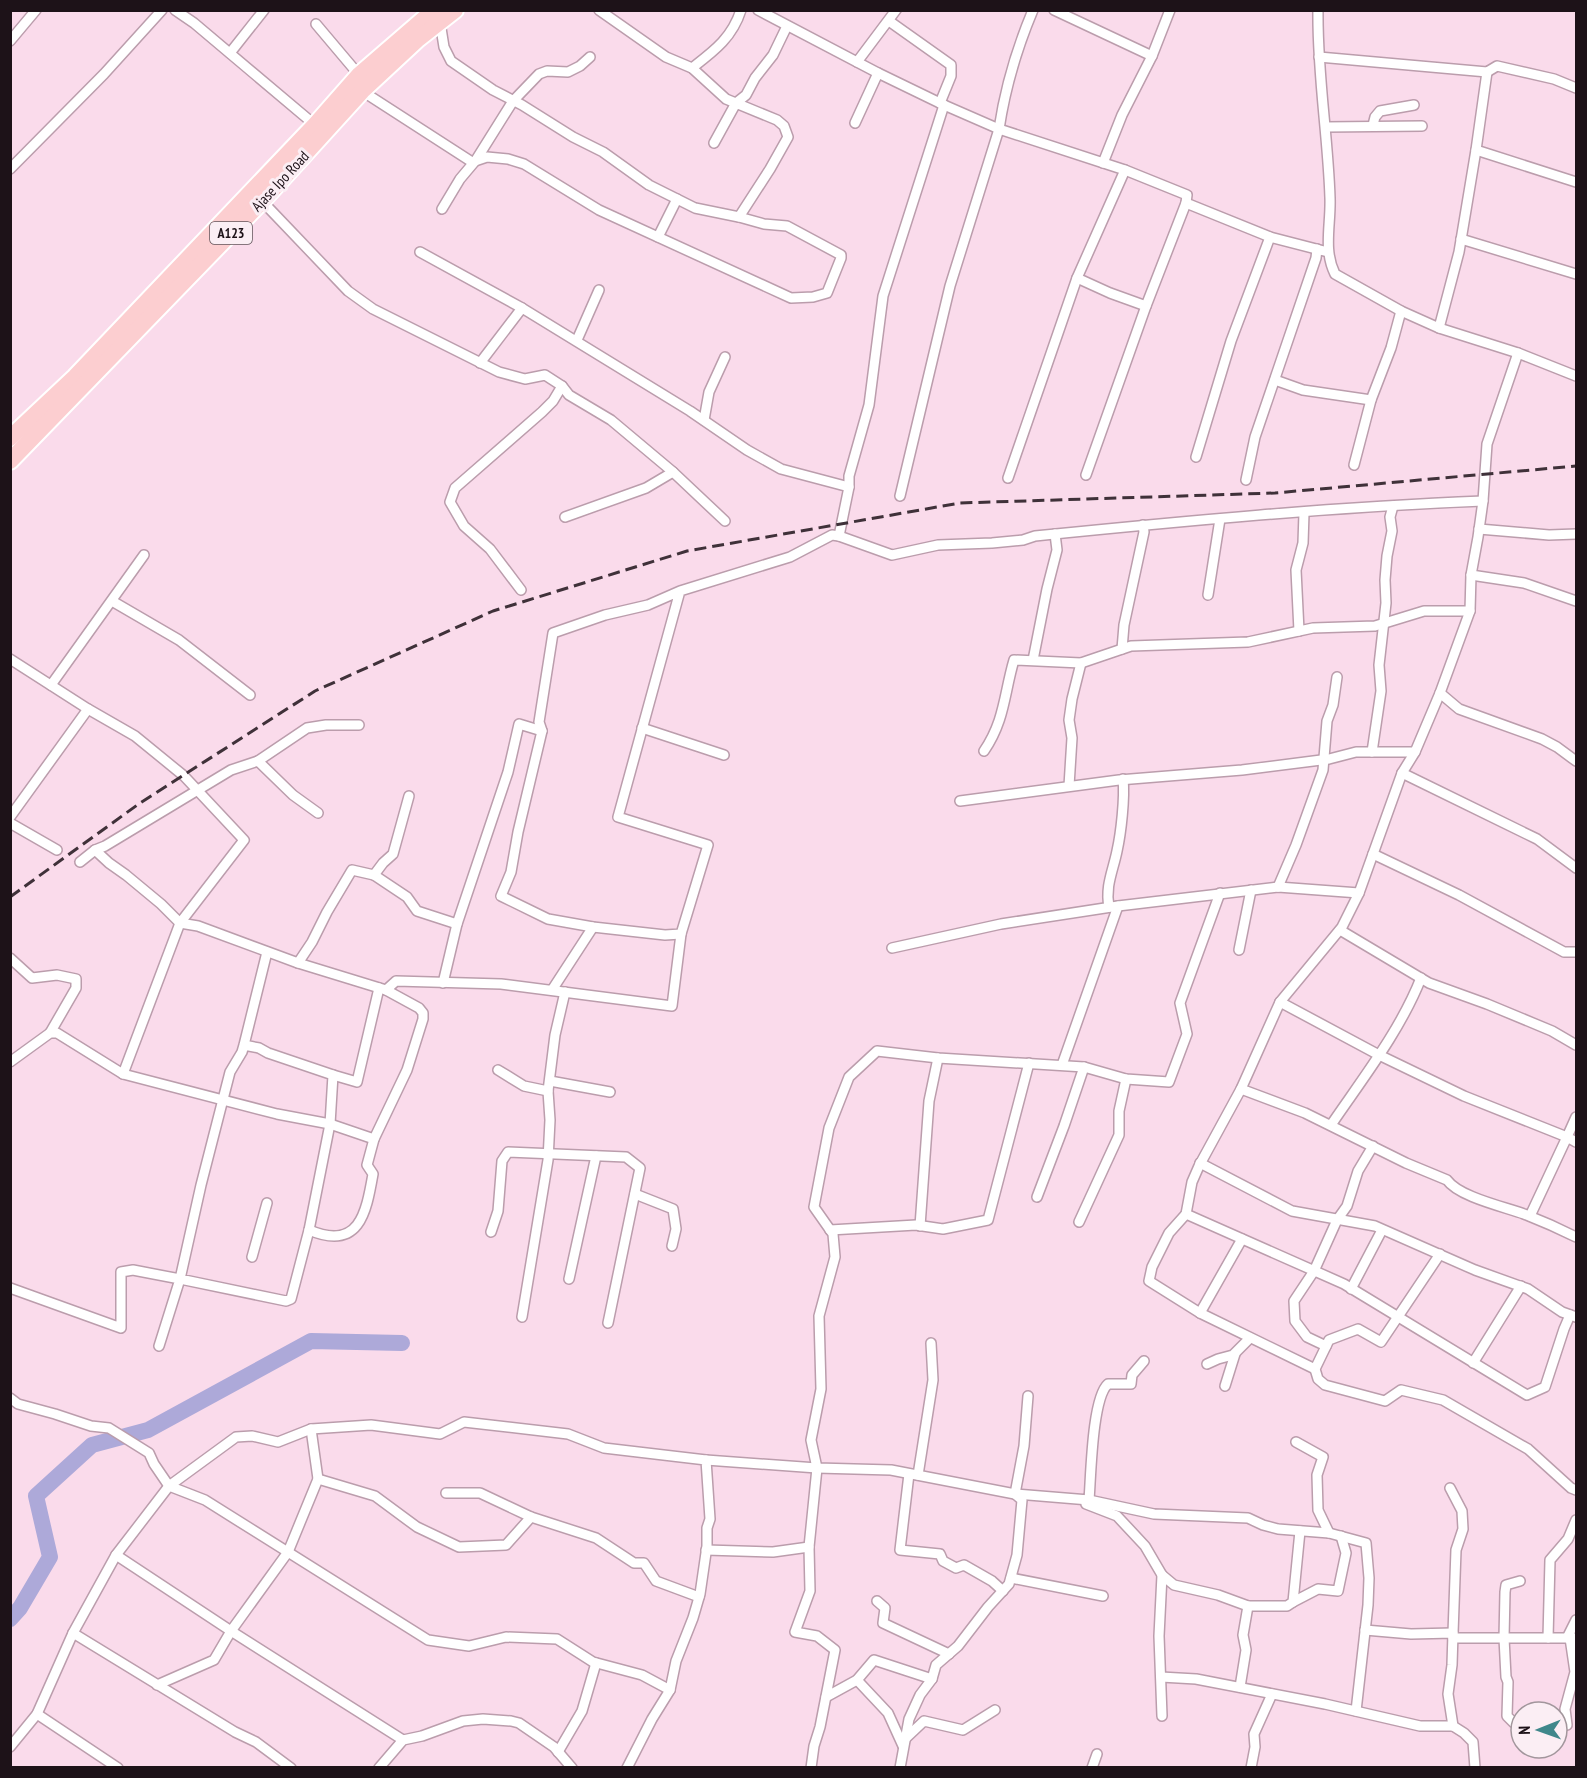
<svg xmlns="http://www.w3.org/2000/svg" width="1587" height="1778" viewBox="0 0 1587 1778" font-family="'PT Sans Narrow',sans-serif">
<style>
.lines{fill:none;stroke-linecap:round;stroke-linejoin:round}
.river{stroke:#ada9d9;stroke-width:16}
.minor-casing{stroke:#bb9dac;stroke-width:12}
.trunk-casing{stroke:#fff;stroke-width:20}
.minor{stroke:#fff;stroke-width:9}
.trunk{stroke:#fcced0;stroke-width:16}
.rail{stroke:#3f3139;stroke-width:3;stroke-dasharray:12 6;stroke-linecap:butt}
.labels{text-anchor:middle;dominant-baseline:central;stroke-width:6;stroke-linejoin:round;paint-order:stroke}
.shield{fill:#fbeef4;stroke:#60545a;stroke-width:1.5}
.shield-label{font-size:14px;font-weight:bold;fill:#1d1218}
.street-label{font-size:15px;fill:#1d1218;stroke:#fbeef4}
</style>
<rect width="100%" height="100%" fill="#fadbeb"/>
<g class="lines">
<polyline class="river" points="10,1619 20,1608 50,1557 36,1496 92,1445 148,1430 311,1341 402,1343"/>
<g class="minor-casing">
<g id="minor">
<polyline points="175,10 194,23 315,125"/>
<polyline points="758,10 878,73 944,105 999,129 1125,170 1187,195 1186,203 1270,237 1328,252"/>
<polyline points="1054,10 1152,56"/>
<path d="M 1318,10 C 1317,73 1328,135 1330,198 C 1331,224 1323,250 1335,274 L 1401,311 L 1439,328 L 1518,353 L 1576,376"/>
<polyline points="889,21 951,65 951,76 940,103"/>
<polyline points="440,22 444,47 451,61 493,90 522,105 573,137 603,152 649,185 695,208 739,217 770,169 788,137 784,126 777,120 726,99 692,68 666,57 599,10"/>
<polyline points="316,24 359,75"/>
<polyline points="10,41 36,10"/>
<polyline points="230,53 264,10"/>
<polyline points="1319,57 1487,72 1497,66 1554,79 1576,88"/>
<polyline points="857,62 896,10"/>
<path d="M 692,68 C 714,51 732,38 741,10"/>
<polyline points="362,91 472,162 487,157 508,159 524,164 599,210 791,298 813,297 827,293 841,258 841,255 787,226 764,224 739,217"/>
<polyline points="855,123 878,73"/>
<polyline points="1373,125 1375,117 1380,111 1414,105"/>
<polyline points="1326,127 1422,126"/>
<polyline points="714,143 736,103 746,95 755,78 773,55 787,26"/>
<polyline points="1476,150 1576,182"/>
<polyline points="1103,163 1122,115 1152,56 1170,10"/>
<polyline points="10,169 104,74 162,10"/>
<polyline points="262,201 348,291 373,309 499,372 525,379 545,375 562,386 569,395 611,420 673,472 725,521"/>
<polyline points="442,209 460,179 476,160 513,101 539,74 547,71 568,72 580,66 590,57"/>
<polyline points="658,237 677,199"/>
<polyline points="1461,239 1576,274"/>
<polyline points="420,252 522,308"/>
<polyline points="1077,278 1110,293 1146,306"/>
<polyline points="1439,328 1459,252 1476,150 1487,72"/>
<polyline points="577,340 599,290"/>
<polyline points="480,363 522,308 690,411 747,450 781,469 849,487"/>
<polyline points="1275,380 1303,390 1371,400"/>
<polyline points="704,420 709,392 725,357"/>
<polyline points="1196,457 1231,341 1270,237"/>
<polyline points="1354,465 1371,400 1391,348 1401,311"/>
<polyline points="1086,475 1146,306 1186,203"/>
<polyline points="1008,478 1077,278 1125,170"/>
<polyline points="1246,480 1255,437 1316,258 1317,249"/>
<path d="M 900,496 L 950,286 L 999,129 C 1005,89 1017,48 1033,10"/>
<polyline points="565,517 646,488 673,472"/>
<polyline points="1479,529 1549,535 1576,534"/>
<polyline points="839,536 849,487 849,476 869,405 883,296 944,105"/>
<polyline points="1471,575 1524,583 1576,601"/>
<polyline points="521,590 490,549 464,526 450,502 455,488 542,412 553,401 562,386"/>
<path d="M 680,591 L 648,605 L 605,615 L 553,633 L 539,722 L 542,731 L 518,832 L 511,872 L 501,896 L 548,919 L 593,927 L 665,935 L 681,934 L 708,845 L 618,817 L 680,591 L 790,557 L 832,535 L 839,536 L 892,555 L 938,545 L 992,543 L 1023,540 L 1035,536 C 1184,521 1333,507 1483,501"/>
<polyline points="1208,595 1220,519"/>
<polyline points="112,601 179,640 250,695"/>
<polyline points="1299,631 1296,570 1303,543 1304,513"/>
<polyline points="1122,649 1124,625 1144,532 1143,525"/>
<polyline points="10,659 88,709 135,736 184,776 244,840 180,923 123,1074"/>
<polyline points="1033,660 1047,589 1057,550 1055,534"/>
<polyline points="51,685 144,555"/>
<polyline points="1440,693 1459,709 1542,739 1557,747 1576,761"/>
<polyline points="642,728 724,755"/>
<path d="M 984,751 C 1005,720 1004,694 1014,660 L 1081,663 L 1131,646 L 1248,642 L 1313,628 L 1375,626 L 1424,611 L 1470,611"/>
<polyline points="1372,752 1381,691 1379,665 1386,603 1385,580 1387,556 1392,531 1390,517 1393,506"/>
<polyline points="258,761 307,728 326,725 359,725"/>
<polyline points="1402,773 1537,839 1576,868"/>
<polyline points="1069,786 1072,738 1069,720 1072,699 1081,663"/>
<polyline points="960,801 1119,780 1242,770 1329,759 1356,752 1415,752"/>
<polyline points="318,813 293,795 258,761 231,770 105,846 95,850 109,863 126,875 161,904 180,923 198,926 298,963 386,990 396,981 501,984 672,1006 681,934"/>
<polyline points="10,817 88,709"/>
<polyline points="10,823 57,850"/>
<polyline points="1373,854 1459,895 1564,952 1576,952"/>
<polyline points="80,862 95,850"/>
<polyline points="374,875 407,897 417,911 457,924"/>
<polyline points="1278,887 1296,845 1323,770 1327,721 1333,705 1337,677"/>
<path d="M 1109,907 C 1105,886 1113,871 1117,851 C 1121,833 1125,798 1123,779"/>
<polyline points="1340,930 1429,983 1487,1004 1552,1031 1576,1045"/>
<polyline points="892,948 1001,924 1118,906 1278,887 1359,893"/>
<polyline points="1239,950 1251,890"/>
<polyline points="10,958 32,978 57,975 76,979 76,988 50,1033"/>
<polyline points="298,963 312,942 327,912 352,870 374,875 383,863 393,854 409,796"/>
<polyline points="443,983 457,924 508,772 519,724 542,731"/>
<polyline points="552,990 593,927"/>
<polyline points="1280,1002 1379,1055 1464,1096 1567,1137 1530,1216"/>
<polyline points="244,1045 259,1048 268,1053 333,1075 330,1124 309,1230 291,1299 286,1301 180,1279 201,1185 230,1072 242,1052 244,1045 267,952"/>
<polyline points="10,1062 50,1033 57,1033 123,1074 277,1114 330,1124 374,1139"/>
<polyline points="1062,1065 1118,906"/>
<polyline points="498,1070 524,1086 548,1091"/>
<polyline points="333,1075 357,1082 379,988"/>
<polyline points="550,1081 610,1092"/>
<path d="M 1241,1089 L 1305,1113 L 1406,1163 L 1447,1180 C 1459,1197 1505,1207 1524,1214 C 1542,1221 1560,1229 1576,1237"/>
<polyline points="1576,1117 1567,1137 1576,1142"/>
<path d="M 1331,1125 C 1363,1078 1400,1031 1421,978"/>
<polyline points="1200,1163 1292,1211 1375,1226 1475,1270 1528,1289 1562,1312 1576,1317"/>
<polyline points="635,1194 673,1209 676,1229 672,1246"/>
<polyline points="1037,1197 1064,1126 1084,1067"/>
<polyline points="1186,1214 1344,1284 1527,1395 1545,1387 1564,1329 1570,1315"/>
<polyline points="1079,1222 1119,1135 1119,1111 1126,1079"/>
<polyline points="920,1226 929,1101 938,1058"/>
<path d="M 309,1230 C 359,1251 366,1214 373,1174 L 367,1165 L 374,1139 L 407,1070 L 423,1019 L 423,1013 L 419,1008 L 386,990"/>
<polyline points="830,1230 916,1225 943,1229 988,1220 1029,1063"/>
<polyline points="491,1232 498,1211 502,1161 508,1152 626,1157 640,1168 608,1323"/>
<polyline points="1440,1254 1381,1342 1358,1329 1329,1340 1315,1369 1318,1379 1325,1385 1385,1401 1401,1390 1443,1400 1528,1449 1571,1488 1576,1490"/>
<polyline points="252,1257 267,1203"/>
<polyline points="569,1279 596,1156"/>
<polyline points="10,1288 121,1328 121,1272 133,1270 180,1279 159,1346"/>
<polyline points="1351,1289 1382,1230"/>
<polyline points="1200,1313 1242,1239"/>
<polyline points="522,1317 548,1160 550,1120 548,1091 555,1035 565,992"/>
<polyline points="1326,1346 1307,1337 1295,1321 1294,1301 1314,1271 1337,1220 1347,1206 1358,1171 1373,1146"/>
<polyline points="1473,1363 1521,1286"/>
<polyline points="1207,1364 1218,1359 1233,1355 1250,1338"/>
<polyline points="1315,1369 1200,1313 1149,1281 1152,1267 1169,1233 1186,1214 1192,1182 1199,1166 1241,1089 1280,1002 1342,927 1359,893 1402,773 1415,752 1440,693 1470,611 1471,575 1478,537 1483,501 1487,444 1518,353"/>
<polyline points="1225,1386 1235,1354"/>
<polyline points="10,1398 18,1404 55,1414 91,1426 109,1428 149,1453 154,1464 169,1486 205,1500 428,1640 469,1646 506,1637 557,1639 593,1662 642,1675 670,1690"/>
<polyline points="1296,1442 1323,1457 1317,1475 1318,1510 1329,1533"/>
<path d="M 706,1460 L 817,1468 L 891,1470 L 1015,1494 L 1089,1500 C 1091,1476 1092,1398 1108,1384 L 1131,1384 L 1132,1375 L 1144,1361"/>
<polyline points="909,1474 900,1550 940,1554 943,1561 956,1568 964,1565 992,1581 1003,1591"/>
<polyline points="918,1475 933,1380 931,1343"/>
<polyline points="318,1479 375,1496 417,1527 459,1547 506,1545 531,1517"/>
<polyline points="1450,1488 1462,1511 1463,1529 1456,1550 1453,1633"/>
<polyline points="446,1493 480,1493 531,1517 596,1538 634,1563 644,1563 656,1581 699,1597"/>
<polyline points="1089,1500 1154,1514 1248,1518 1263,1525 1278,1529 1329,1533 1366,1543 1369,1578 1368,1605 1356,1711"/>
<polyline points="1086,1504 1117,1516 1145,1546 1162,1575 1159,1636 1162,1716"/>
<polyline points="706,1550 773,1552 809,1547"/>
<polyline points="116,1555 231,1631 403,1740"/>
<polyline points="1162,1575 1174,1585 1218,1595 1248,1606 1287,1606 1293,1602 1300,1531"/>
<polyline points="1011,1578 1103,1596"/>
<polyline points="877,1601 885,1608 883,1623 949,1654"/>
<polyline points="1293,1602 1318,1589 1338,1591 1346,1553 1341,1536"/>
<polyline points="1365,1630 1411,1634 1453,1633 1452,1665 1448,1694 1453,1726 1464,1733 1473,1742 1475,1768"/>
<polyline points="73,1633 235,1732 256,1742 291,1768"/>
<polyline points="1453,1638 1576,1638"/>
<polyline points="1548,1638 1550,1560 1568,1539 1576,1520"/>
<polyline points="1567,1638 1576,1620"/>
<polyline points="1161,1677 1196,1679 1325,1704 1420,1726 1453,1726"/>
<polyline points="857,1680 888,1713 903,1746"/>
<polyline points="157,1685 214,1660 231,1631 288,1552 318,1479 311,1429"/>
<polyline points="1240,1687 1246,1650 1243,1635 1248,1606"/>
<polyline points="826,1697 857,1680 874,1660 932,1679"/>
<polyline points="37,1714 118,1768"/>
<polyline points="1514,1723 1507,1716 1508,1682 1506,1677 1504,1638 1505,1592 1506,1585 1520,1581"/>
<polyline points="1567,1725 1565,1709 1575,1672 1570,1638"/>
<polyline points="906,1738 924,1721 963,1730 995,1710"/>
<polyline points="10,1747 37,1714 73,1633 116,1555 169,1486 236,1437 252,1436 278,1442 311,1429 371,1425 440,1434 464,1422 568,1434 604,1448 706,1460 710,1519 707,1528 707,1546 700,1594 693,1618 676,1661 670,1690 652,1719 627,1768"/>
<polyline points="558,1752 582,1711 596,1663"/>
<polyline points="379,1768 403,1740 422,1736 463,1721 483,1719 511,1721 519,1723 554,1747 572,1768"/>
<polyline points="811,1768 814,1746 820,1727 835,1650 817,1636 795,1632 810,1591 809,1547 817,1468 811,1440 821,1389 819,1316 835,1257 833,1234 814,1207 829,1128 849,1077 877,1051 938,1058 1084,1067 1126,1079 1169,1082 1187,1034 1180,1003 1220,893"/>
<polyline points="900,1768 909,1719 920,1695 932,1679 936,1665 958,1646 988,1607 1009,1584 1017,1555 1022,1500 1015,1494 1024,1446 1028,1396"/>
<polyline points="1092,1768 1097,1754"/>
<polyline points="1251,1768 1255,1747 1254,1734 1272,1694"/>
</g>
</g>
<g class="trunk-casing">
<g id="trunk">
<polyline points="10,438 75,377 315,125 359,75 425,18 437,10"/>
<polyline points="10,461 262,201 362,91 418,39 455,10"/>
</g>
</g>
<use href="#minor" class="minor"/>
<use href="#trunk" class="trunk"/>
<polyline class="rail" points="10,897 140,803 315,691 493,611 687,551 960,503 1275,493 1576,466"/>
</g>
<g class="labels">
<rect class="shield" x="210" y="222" width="42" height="22" rx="4.5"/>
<g class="shield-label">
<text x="231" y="233">A123</text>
</g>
<g class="street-label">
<text transform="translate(280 181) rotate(-47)">Ajase Ipo Road</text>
</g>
</g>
<rect width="1587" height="1778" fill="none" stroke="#1d1218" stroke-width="24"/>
<g transform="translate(1539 1730) rotate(269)"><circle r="28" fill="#fbeef4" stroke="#a2969c" stroke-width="1.5"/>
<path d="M0-4.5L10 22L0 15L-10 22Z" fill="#3f878b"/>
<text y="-9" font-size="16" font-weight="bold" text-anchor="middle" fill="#1d1218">N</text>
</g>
</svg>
